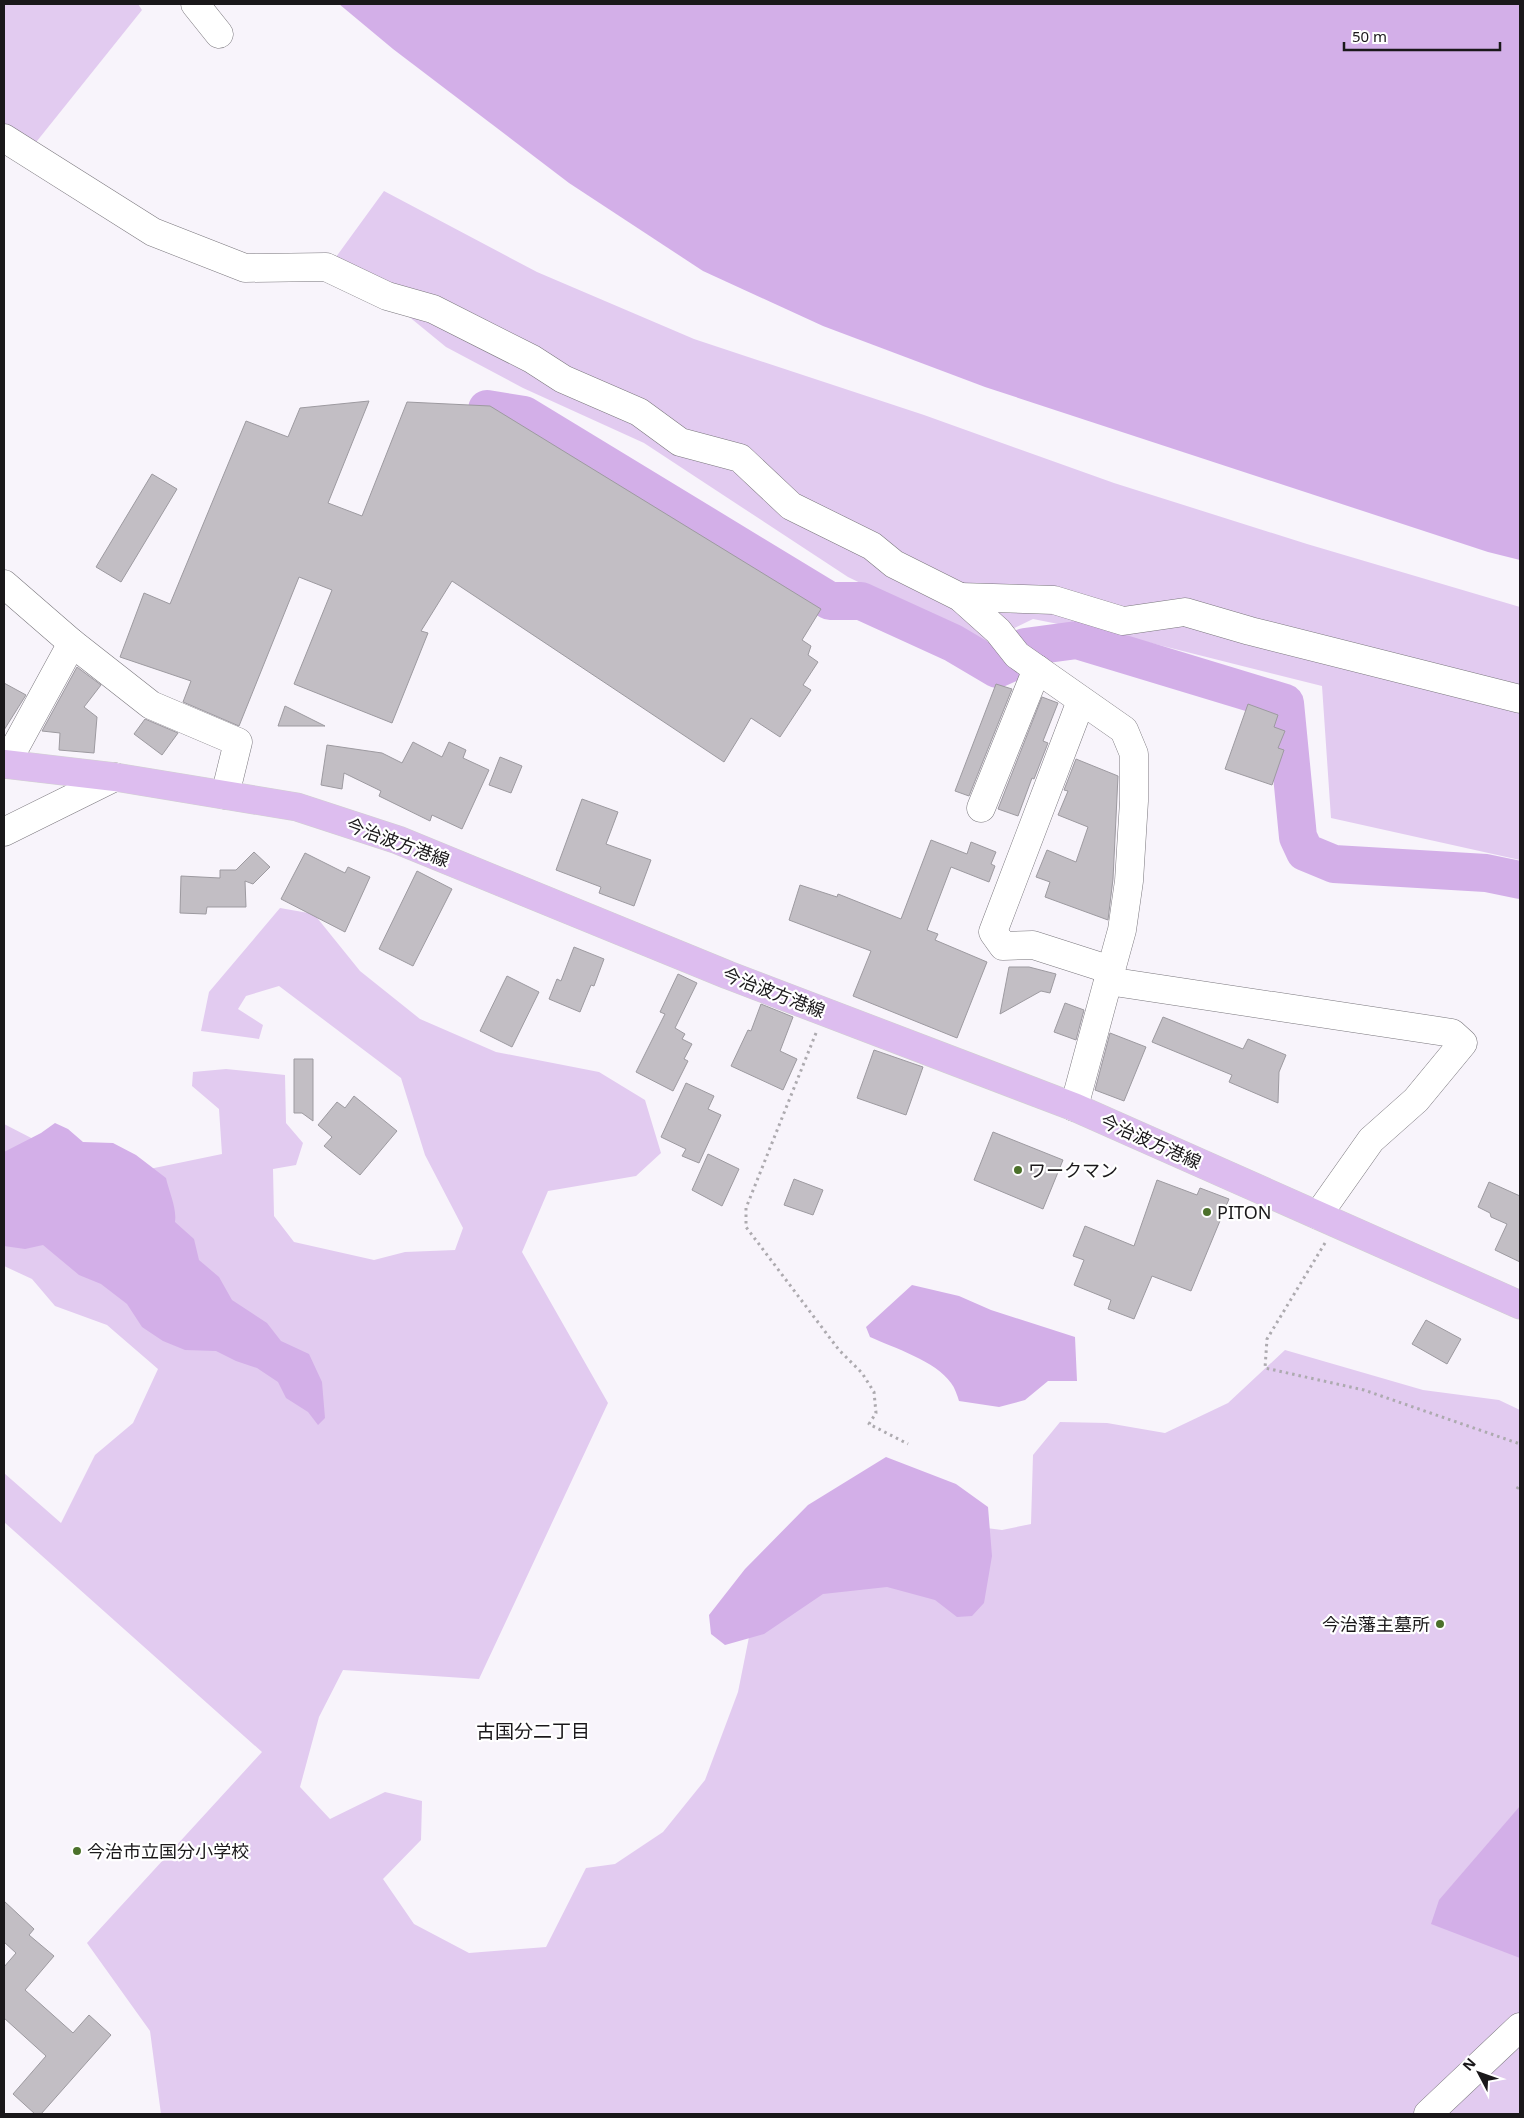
<svg xmlns="http://www.w3.org/2000/svg" width="1524" height="2118" viewBox="0 0 1524 2118" font-family="'Noto Sans','Noto Sans JP',sans-serif">
<style>
.green{fill:#e2cbf0}
.water{fill:#d3afe8}
.lines{fill:none;stroke-linecap:round;stroke-linejoin:round}
.river{stroke:#d3afe8;stroke-width:38}
.building{fill:#c2bec4;stroke:#9d9aa0}
.minor-casing{stroke:#7a777d;stroke-width:29}
.major-casing{stroke:#d1d1d1;stroke-width:29}
.path{stroke:#adaaaf;stroke-width:3;stroke-dasharray:2.5 4;stroke-linecap:butt}
.minor{stroke:#fff;stroke-width:28}
.major{stroke:#ddbdef;stroke-width:28}
.poi-dot{fill:#4c712b;stroke:#fff;stroke-width:2}
.labels{text-anchor:middle;dominant-baseline:central;stroke-width:4.5;stroke-linejoin:round;paint-order:stroke}
.street-label{font-size:18px;fill:#1a181a;stroke:#fff}
.poi-label{font-size:18px;fill:#1a181a;stroke:#fff;text-anchor:start}
.neighbourhood-label{font-size:19px;fill:#1a181a;stroke:#fff}
</style>
<rect width="100%" height="100%" fill="#f8f4fb"/>
<g class="green">
<polygon points="4,4 138,4 142,10 33,146 4,128"/>
<polygon points="384,191 537,272 694,339 924,415 1114,483 1307,544 1520,607 1520,860 1331,818 1322,686 1139,640 1033,619 984,643 848,577 644,443 523,388 446,347 336,257"/>
<polygon points="280,908 314,914 360,971 420,1019 496,1052 599,1072 645,1100 661,1153 636,1176 548,1191 522,1252 608,1403 479,1679 343,1670 319,1717 300,1787 330,1819 385,1792 422,1801 421,1840 383,1879 414,1924 469,1953 546,1947 586,1868 615,1864 663,1832 705,1780 738,1692 756,1602 900,1517 1002,1530 1031,1524 1033,1455 1060,1422 1107,1423 1165,1433 1228,1403 1285,1350 1423,1390 1499,1400 1520,1410 1520,2114 161,2114 150,2031 87,1943 262,1752 4,1522 4,1473 61,1523 95,1455 133,1423 158,1369 107,1325 55,1306 32,1279 4,1266 4,1124 41,1143 130,1173 222,1154 219,1109 192,1086 193,1072 226,1069 285,1075 286,1123 303,1143 296,1165 273,1169 274,1216 294,1242 374,1260 405,1252 455,1250 463,1228 425,1155 401,1078 279,986 246,996 238,1009 263,1025 259,1039 201,1031 209,992"/>
</g>
<g class="water">
<polygon points="339,4 1520,4 1520,560 1488,552 985,387 823,326 703,271 569,183 393,49"/>
<path d="M 55,1123 L 68,1129 L 83,1142 L 113,1143 L 136,1155 L 166,1178 C 169,1192 177,1208 175,1222 L 194,1239 L 199,1260 L 219,1277 L 232,1300 L 267,1323 L 281,1341 L 309,1354 L 322,1382 L 325,1418 L 318,1425 L 308,1412 L 286,1398 L 278,1382 L 257,1368 L 236,1361 L 216,1351 L 185,1350 L 163,1341 L 142,1327 L 127,1304 L 101,1284 L 79,1275 L 43,1245 L 25,1249 L 4,1246 L 4,1152 L 41,1133 Z"/>
<path d="M 912,1285 L 959,1296 L 991,1310 L 1075,1337 L 1077,1381 L 1048,1381 L 1025,1400 L 999,1407 L 959,1401 C 957,1395 955,1388 951,1383 C 936,1361 894,1348 870,1337 L 866,1327 Z"/>
<polygon points="886,1457 956,1484 988,1507 992,1556 984,1603 972,1616 957,1617 935,1600 887,1587 823,1594 764,1634 725,1645 711,1634 709,1615 745,1569 808,1505"/>
<polygon points="1520,1806 1520,1958 1431,1924 1439,1900"/>
</g>
<g class="lines">
<polyline class="river" points="487,409 524,415 830,601 861,601 953,643 997,669 1006,665 1025,647 1077,640 1285,703 1298,837 1305,852 1334,864 1486,873 1520,880"/>
</g>
<g class="building">
<polygon points="369,401 328,503 362,516 407,402 490,406 821,609 802,640 811,646 808,655 818,662 803,685 811,690 780,737 751,718 724,762 452,581 421,631 428,633 392,723 294,684 332,590 299,577 239,726 183,702 191,681 120,657 144,593 170,604 246,421 288,437 300,408"/>
<polygon points="152,474 177,489 121,582 96,567"/>
<polygon points="77,667 101,685 84,707 97,717 94,753 59,750 60,733 42,731"/>
<polygon points="4,683 26,695 4,730"/>
<polygon points="996,684 1012,689 969,796 955,791"/>
<polygon points="1042,697 1058,703 1043,741 1048,743 1034,779 1032,778 1018,816 998,809"/>
<polygon points="1248,704 1278,715 1274,727 1285,731 1278,748 1284,750 1272,785 1225,769"/>
<polygon points="285,706 325,726 278,726"/>
<polygon points="145,719 178,733 162,755 134,734"/>
<polygon points="413,742 442,757 449,742 466,750 463,758 489,770 462,829 432,815 430,821 379,796 381,791 344,773 342,789 321,785 327,745 382,753 402,763"/>
<polygon points="500,757 522,766 511,793 489,785"/>
<polygon points="1076,759 1118,776 1113,879 1108,920 1045,897 1050,882 1036,877 1047,850 1076,862 1088,827 1058,815 1068,791 1064,790"/>
<polygon points="582,799 618,812 606,844 651,860 634,906 599,893 601,887 556,870"/>
<polygon points="931,840 967,854 971,842 996,852 991,864 995,866 989,882 951,867 927,930 938,934 935,940 987,962 957,1038 853,996 871,951 789,920 800,885 837,897 838,894 901,919"/>
<polygon points="254,852 270,867 253,884 245,881 246,907 207,907 206,914 180,913 181,876 220,878 220,870 236,870"/>
<polygon points="305,853 345,873 348,867 370,877 345,932 281,899"/>
<polygon points="417,871 452,889 413,966 379,949"/>
<polygon points="574,947 604,959 594,986 591,985 580,1012 549,999 557,979 561,981"/>
<polygon points="1009,967 1029,967 1056,974 1050,993 1041,991 1000,1014"/>
<polygon points="678,974 697,983 675,1028 685,1034 682,1039 692,1044 684,1059 688,1061 673,1091 636,1072 665,1014 660,1012"/>
<polygon points="507,976 539,992 512,1047 480,1031"/>
<polygon points="1065,1003 1084,1010 1076,1040 1054,1032"/>
<polygon points="761,1004 793,1017 780,1051 797,1059 783,1090 731,1066 748,1030 751,1031"/>
<polygon points="1163,1017 1243,1049 1248,1039 1286,1055 1279,1072 1278,1103 1229,1082 1232,1075 1152,1042"/>
<polygon points="1110,1033 1146,1047 1124,1101 1095,1090"/>
<polygon points="874,1050 923,1067 906,1115 857,1098"/>
<polygon points="294,1059 313,1059 313,1121 302,1113 294,1113"/>
<polygon points="686,1083 714,1096 708,1109 721,1115 699,1163 682,1156 686,1149 661,1137"/>
<polygon points="354,1096 397,1131 360,1175 324,1146 332,1137 318,1125 337,1102 345,1108"/>
<polygon points="993,1132 1063,1160 1043,1209 974,1180"/>
<polygon points="708,1154 739,1169 722,1206 692,1190"/>
<polygon points="794,1179 823,1190 813,1215 784,1205"/>
<polygon points="1157,1180 1197,1195 1200,1188 1229,1199 1191,1291 1152,1276 1134,1319 1108,1309 1111,1300 1074,1285 1084,1260 1073,1256 1085,1226 1134,1246"/>
<polygon points="1489,1182 1520,1196 1520,1195 1520,1262 1495,1250 1507,1224 1491,1217 1490,1213 1478,1207"/>
<polygon points="1426,1320 1461,1339 1447,1364 1412,1344"/>
<polygon points="4,1901 34,1929 29,1935 54,1956 25,1990 73,2033 89,2015 111,2035 41,2114 35,2114 13,2094 46,2056 4,2018 4,1967 16,1953 4,1942"/>
</g>
<g class="lines">
<g class="minor-casing">
<g id="minor">
<polyline points="195,4 219,34"/>
<polyline points="4,138 153,232 245,268 326,267 387,296 433,309 532,359 563,379 639,412 680,442 740,458 791,506 872,546 894,564 960,597 998,631 1017,655 1124,730 1134,754 1134,801 1129,881 1122,930 1111,970"/>
<polyline points="4,584 72,643"/>
<polyline points="960,597 1054,600 1123,621 1185,612 1250,631 1520,699"/>
<polyline points="6,764 72,643 151,705 238,742 225,795"/>
<polyline points="981,808 1037,669"/>
<polyline points="4,832 115,777"/>
<polyline points="1108,981 1452,1033 1463,1043 1416,1100 1371,1140 1318,1215"/>
<polyline points="1074,1107 1111,970 1033,945 1003,946 993,932 1081,701"/>
<polyline points="1428,2114 1520,2027"/>
</g>
</g>
<g class="major-casing">
<polyline id="major" points="4,764 115,777 297,807 398,840 728,975 1074,1107 1520,1305"/>
</g>
<g class="path">
<polyline points="816,1033 746,1208 746,1227 839,1350 862,1373 874,1392 876,1413 869,1424 908,1444"/>
<polyline points="1325,1243 1267,1339 1265,1368 1364,1390 1520,1444"/>
<polyline points="1517,1489 1520,1484"/>
</g>
<use href="#minor" class="minor"/>
<use href="#major" class="major"/>
</g>
<g class="poi-dot">
<circle cx="1018" cy="1170" r="5"/>
<circle cx="1207" cy="1212" r="5"/>
<circle cx="1440" cy="1624" r="5"/>
<circle cx="77" cy="1851" r="5"/>
</g>
<g class="labels">
<g class="street-label">
<text transform="translate(398 842) rotate(20)">今治波方港線</text>
<text transform="translate(774 992) rotate(21)">今治波方港線</text>
<text transform="translate(1151 1141) rotate(24)">今治波方港線</text>
</g>
<g class="poi-label">
<text x="1028" y="1170">ワークマン</text>
<text x="1217" y="1212">PITON</text>
<text x="1430" y="1624" text-anchor="end">今治藩主墓所</text>
<text x="87" y="1851">今治市立国分小学校</text>
</g>
<g class="neighbourhood-label">
<text x="533" y="1731">古国分二丁目</text>
</g>
</g>
<rect width="1524" height="2118" fill="none" stroke="#1a181a" stroke-width="10"/>
<g transform="translate(1479 2073) rotate(311)" stroke="#ffffff" stroke-width="4" paint-order="stroke">
<path d="M0-4L9 19L0 12L-9 19Z" fill="#1a181a"/>
<text y="-8" font-size="14" font-weight="bold" text-anchor="middle" fill="#1a181a">N</text>
</g>
<path d="M1344 42v8h156v-8" fill="none" stroke="#1a181a" stroke-width="2.5"/>
<text x="1352" y="42" font-size="15" fill="#1a181a" stroke="#ffffff" stroke-width="4" paint-order="stroke">50 m</text>
</svg>
